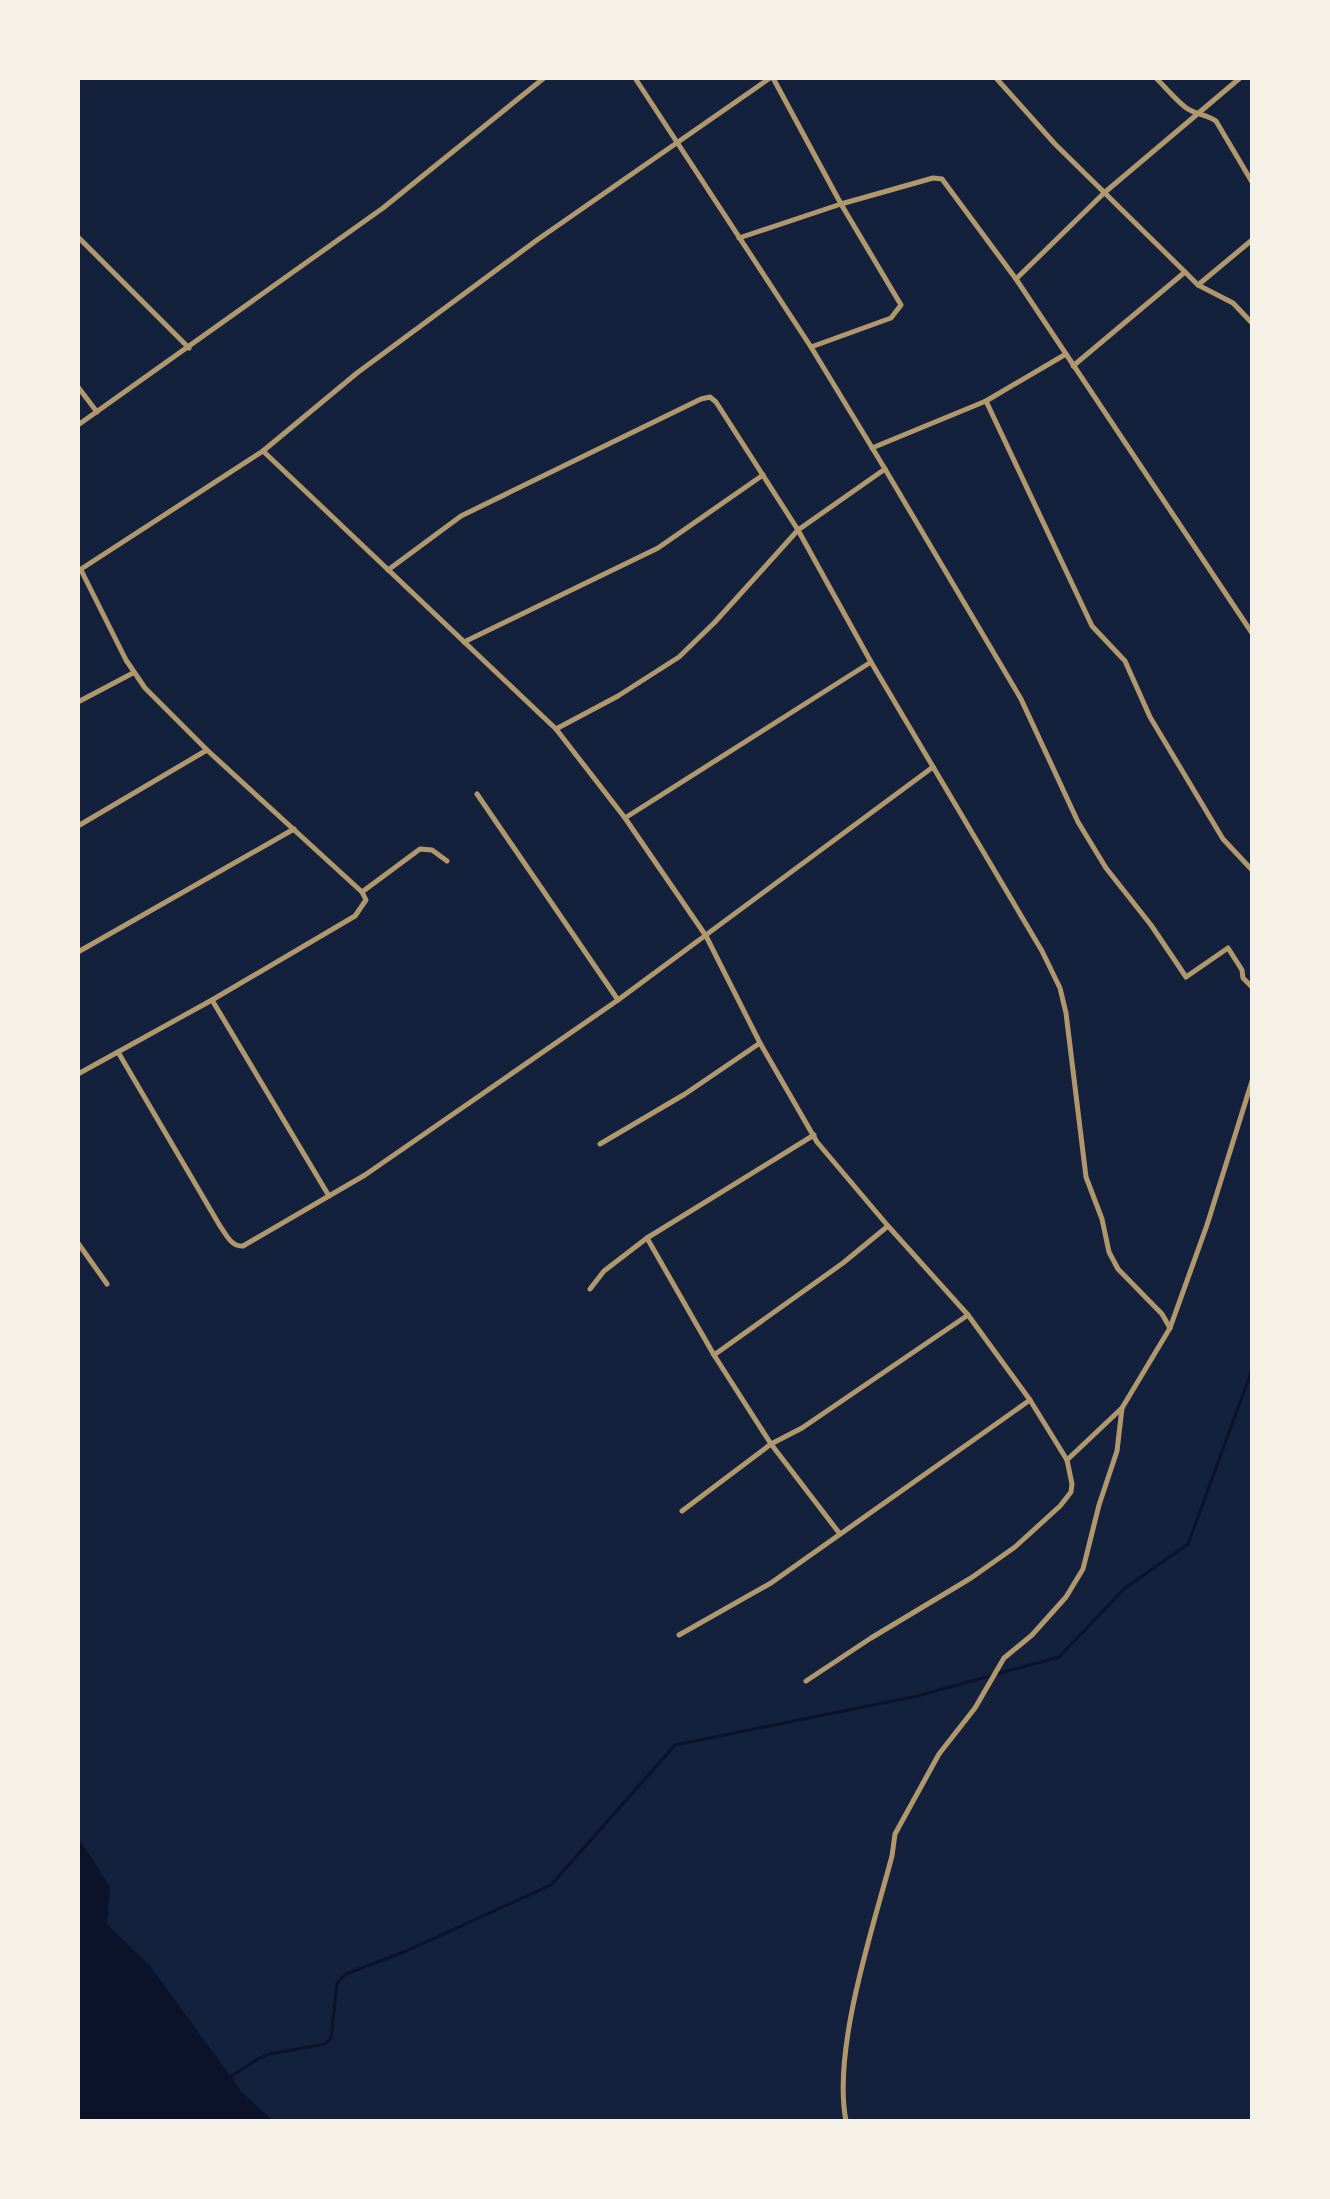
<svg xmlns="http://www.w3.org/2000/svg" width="1330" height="2199" viewBox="0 0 1330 2199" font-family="'Nunito Sans',sans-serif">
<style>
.water{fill:#0b132b}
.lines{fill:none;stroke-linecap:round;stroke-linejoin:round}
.stream{stroke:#0b132b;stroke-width:3}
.minor{stroke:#b1986c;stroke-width:5}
</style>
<rect width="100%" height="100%" fill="#14213d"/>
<polygon class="water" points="78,1837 110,1887 107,1924 150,1966 242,2092 273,2121 78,2121"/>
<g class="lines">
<polyline class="stream" points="227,2079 258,2059 269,2054 325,2044 331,2038 337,1983 346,1974 404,1952 551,1885 675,1745 917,1696 1059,1657 1125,1588 1188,1544 1252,1370"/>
<g class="minor">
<polyline points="635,78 811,347 885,469 1021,699 1078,822 1106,868 1151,925 1186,977 1228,948 1242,970 1243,978 1252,987"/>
<polyline points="773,78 841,204 901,305 891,318 811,347"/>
<polyline points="996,78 1055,144 1185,272 1198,285 1233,303 1252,323"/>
<path d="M 1156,78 C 1165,87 1175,99 1185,107 C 1195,115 1206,114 1216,121 L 1252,182"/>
<polyline points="78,237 189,348"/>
<polyline points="739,238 841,204 933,178 942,179 1016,279 1252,633"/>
<polyline points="1016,279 1104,193 1240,78"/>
<polyline points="1198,285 1252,240"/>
<polyline points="1073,366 1185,272"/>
<polyline points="78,387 97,412"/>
<polyline points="986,401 1092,626 1125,661 1150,717 1223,839 1252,870"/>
<polyline points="78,425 383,208 544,78"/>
<polyline points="872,448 986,401 1066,354"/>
<polyline points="263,451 556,729 625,818 706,936 760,1043 817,1142 888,1226 968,1315 1030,1400 1067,1460"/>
<polyline points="388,570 461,516 701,399 710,397 716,402 798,530 871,662 1042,951 1060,988 1066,1013 1086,1177 1102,1219 1109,1252 1118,1269 1162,1314 1170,1328"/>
<polyline points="78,571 263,451 357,373 537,240 770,78"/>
<polyline points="464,642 658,548 763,475"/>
<polyline points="78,702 133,673"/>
<polyline points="556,729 618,696 679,657 715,622 798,530 885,469"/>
<polyline points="477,794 618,1000"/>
<polyline points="625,818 871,662"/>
<polyline points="78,826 207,750"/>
<polyline points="362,892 420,849 432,850 447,861"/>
<polyline points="78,952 294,829"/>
<polyline points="212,1000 329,1196"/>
<path d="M 118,1052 L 220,1226 C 226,1234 231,1247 243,1246 L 365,1175 L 618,1000 L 933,767"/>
<polyline points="78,1074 212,1000 355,916 366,900 362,892 207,750 145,688 126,660 81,570"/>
<polyline points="600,1144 685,1094 760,1043"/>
<polyline points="647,1238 714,1355 771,1444 840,1534"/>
<polyline points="78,1243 107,1284"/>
<polyline points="590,1289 604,1271 647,1238 814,1135"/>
<polyline points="714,1355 843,1263 888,1226"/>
<polyline points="682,1511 771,1444 802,1428 968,1315"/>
<polyline points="679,1635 771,1583 1030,1400"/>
<polyline points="806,1681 871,1638 971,1578 1015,1547 1060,1506 1071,1492 1072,1484 1067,1460 1122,1408 1170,1328 1207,1225 1252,1081"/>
<path d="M 846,2121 C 832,2049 873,1928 892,1856 L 895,1834 L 939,1754 L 975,1708 L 1004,1658 L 1032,1635 L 1066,1597 L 1083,1569 L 1099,1505 L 1117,1451 L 1122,1408"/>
</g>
</g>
<rect width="1330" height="2199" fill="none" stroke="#f6f1e7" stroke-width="160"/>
</svg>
